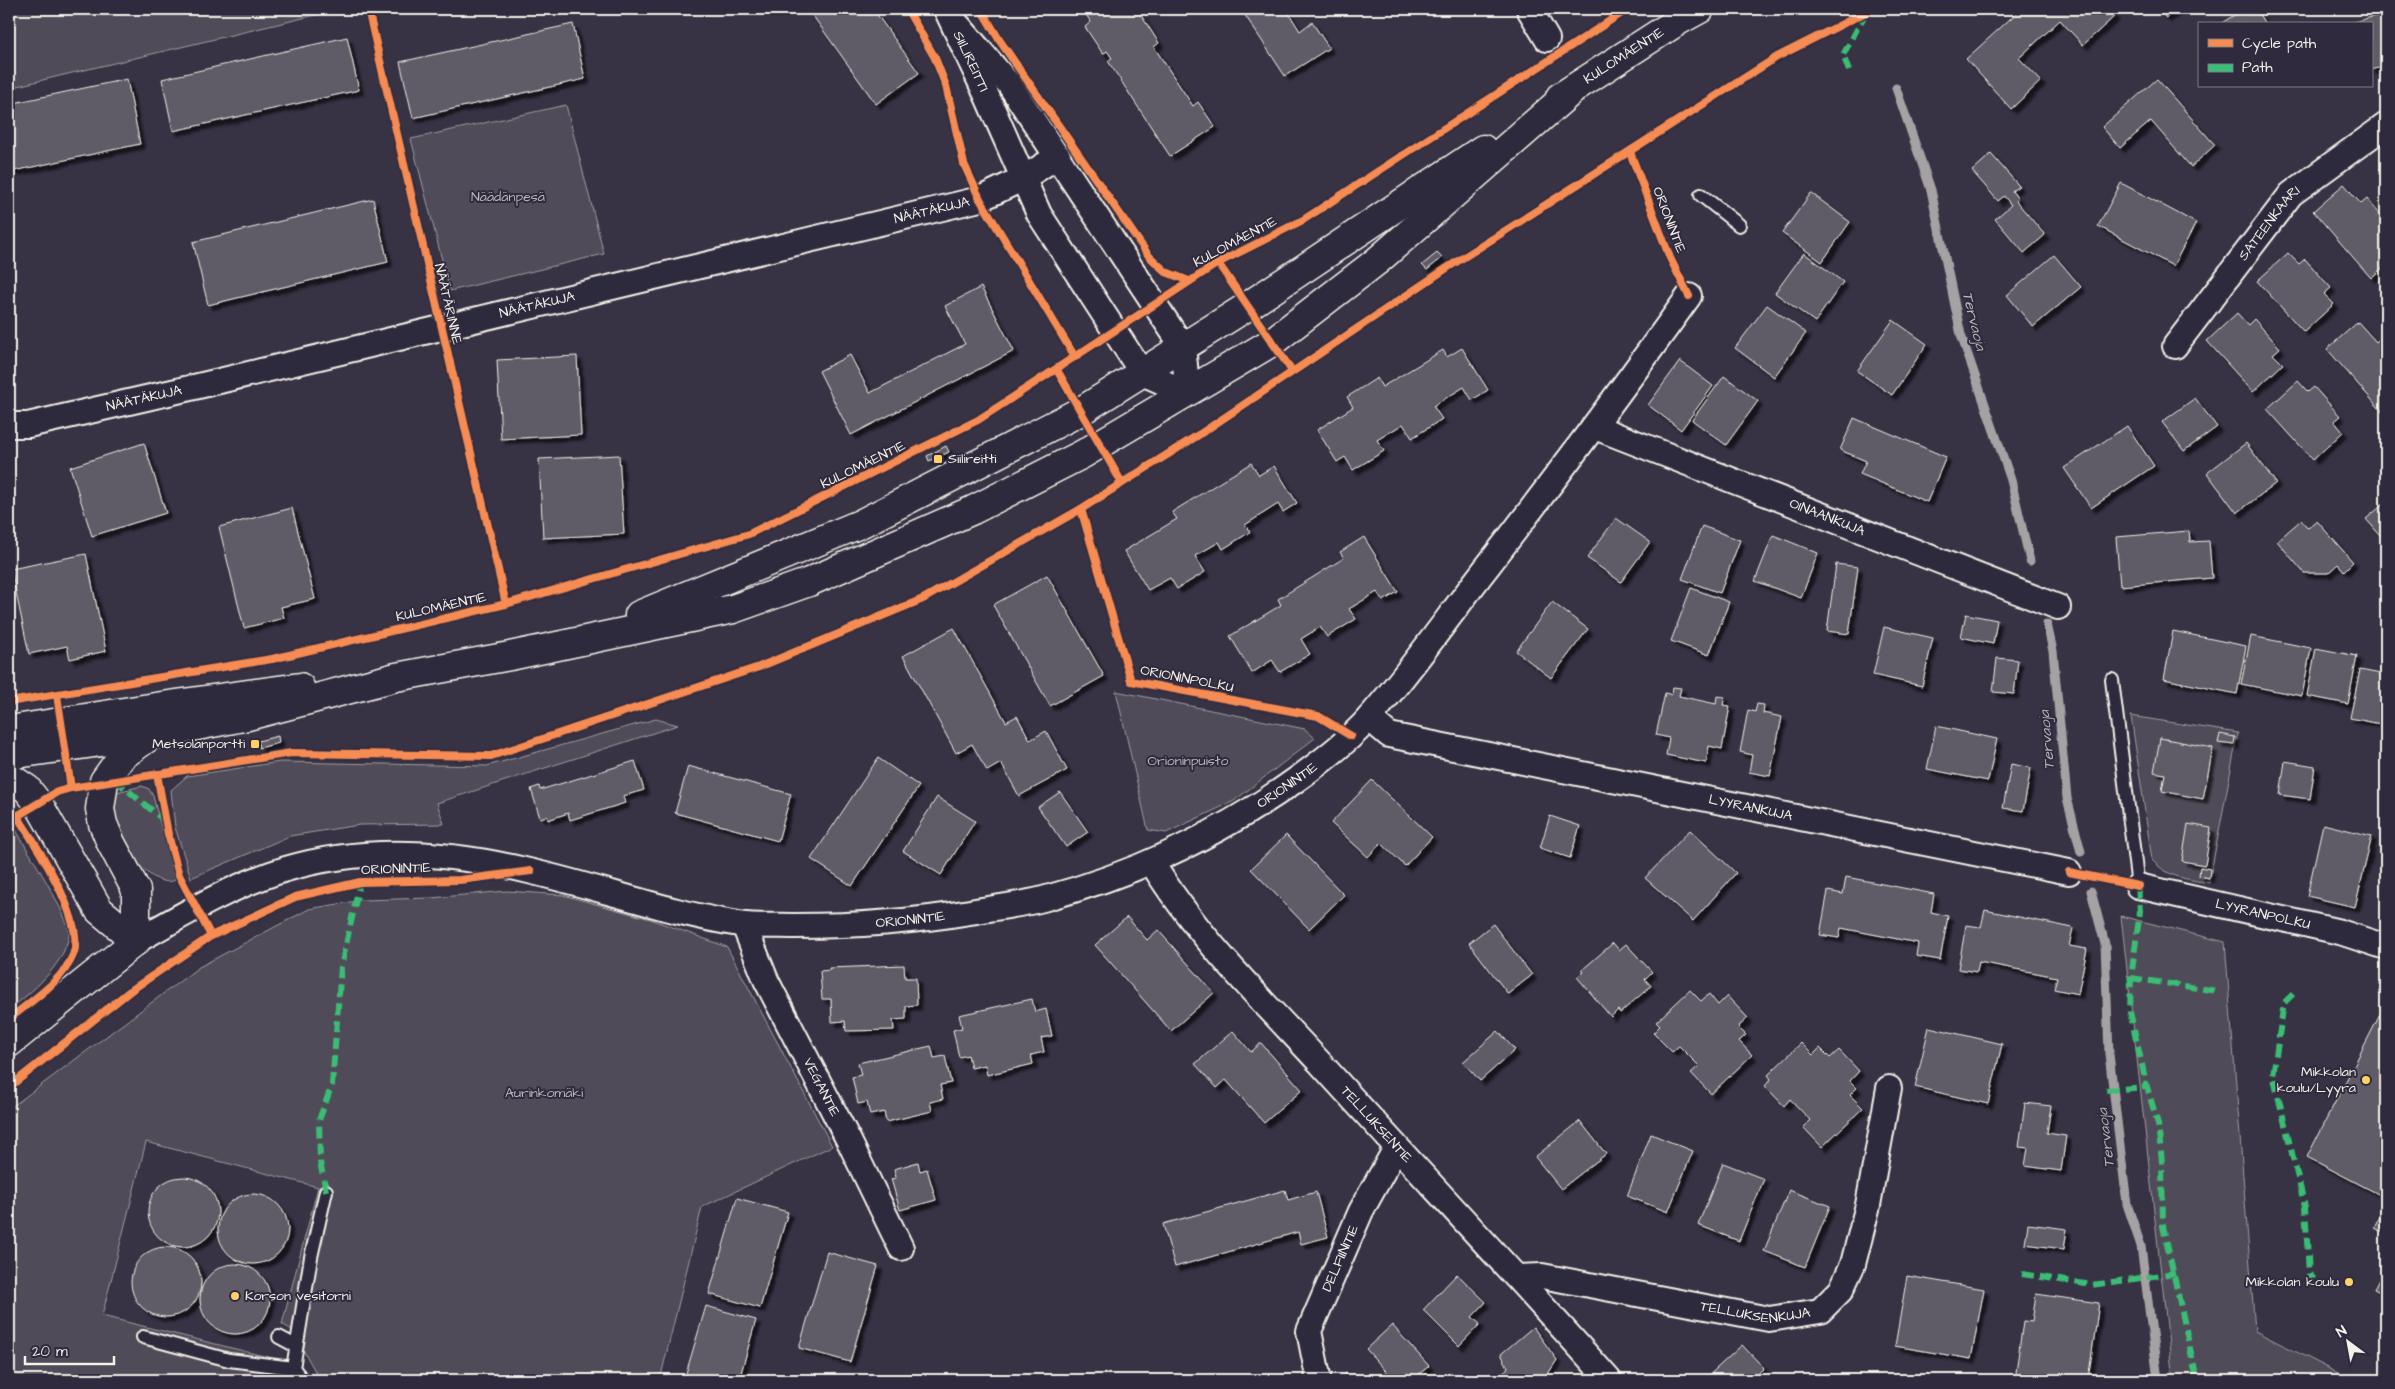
<svg xmlns="http://www.w3.org/2000/svg" width="2395" height="1389" viewBox="0 0 2395 1389" font-family="'Architects Daughter',sans-serif">
<style>
.green{fill:#504b59;stroke:#a29ea0}
.lines{fill:none;stroke-linecap:round;stroke-linejoin:round}
.stream{stroke:#a6a2a4;stroke-width:9}
.building{fill:#5f5c67;stroke:#f4f1e8;filter:url(#shadow)}
.lane-casing{stroke:#f4f1e8;stroke-width:16}
.street-casing{stroke:#f4f1e8;stroke-width:28}
.secondary-casing{stroke:#f4f1e8;stroke-width:31}
.primary-casing{stroke:#f4f1e8;stroke-width:31}
.lane{stroke:#2f2a3d;stroke-width:12}
.street{stroke:#2f2a3d;stroke-width:24}
.secondary{stroke:#2f2a3d;stroke-width:28}
.primary{stroke:#2f2a3d;stroke-width:28}
.quiet{stroke:#3abd76;stroke-width:6;stroke-dasharray:12 6;stroke-linecap:butt}
.cycleway-casing{stroke:#2f2a3d;stroke-width:11}
.cycleway{stroke:#f68b52;stroke-width:8}
.poi-dot{fill:#ffd166;stroke:#2f2a3d;stroke-width:2}
.labels{text-anchor:middle;dominant-baseline:central;stroke-width:4;stroke-linejoin:round;paint-order:stroke}
.street-label{font-size:14px;fill:#f4f1e8;stroke:#2f2a3d}
.park-label{font-size:14px;fill:#bbb7b6;stroke:#2f2a3d}
.poi-label{font-size:14px;fill:#f4f1e8;stroke:#2f2a3d;text-anchor:end}
.water-label{font-size:15px;font-style:italic;fill:#bab6b5;stroke:#2f2a3d}
</style>
<defs>
<filter id="shadow"><feDropShadow dx="4.5" dy="4.5" stdDeviation="1" flood-color="#0009"/></filter>
</defs>
<rect width="100%" height="100%" fill="#373244"/>
<filter id="ink" filterUnits="userSpaceOnUse"><feTurbulence type="fractalNoise" baseFrequency=".02" numOctaves="2"/><feDisplacementMap in="SourceGraphic" scale="10" xChannelSelector="R" yChannelSelector="G"/><feConvolveMatrix kernelMatrix="1 2 1 2 8 2 1 2 1" color-interpolation-filters="sRGB"/></filter>
<g filter="url(#ink)">
<g class="green">
<polygon points="9,9 341,9 9,88"/>
<polygon points="566,105 604,254 450,291 411,139"/>
<polygon points="1116,691 1305,729 1315,738 1234,801 1166,833 1148,830"/>
<path d="M 2131,716 L 2238,733 L 2209,883 C 2186,879 2169,878 2152,860 Z"/>
<polygon points="656,719 678,725 437,803 444,824 359,825 290,836 191,878 175,827 171,790 187,776 280,762 487,766"/>
<path d="M 142,786 L 149,789 L 153,796 L 175,880 C 150,892 114,836 112,816 C 112,808 114,799 117,792 Z"/>
<path d="M 16,830 C 26,849 72,919 69,936 C 62,968 32,991 9,1010 L 9,833 Z"/>
<polygon points="507,891 563,895 650,919 727,947 832,1146 702,1207 660,1380 320,1380 292,1330 282,1324 318,1187 146,1142 102,1316 272,1358 267,1380 9,1380 9,1109 199,967 309,909 362,900 431,898"/>
<polygon points="2121,916 2225,942 2255,1331 2352,1380 2173,1380"/>
</g>
<g class="lines">
<g class="stream">
<polyline points="1896,88 1931,190 1961,335 2011,480 2030,561"/>
<polyline points="2047,624 2053,651 2067,798 2081,852"/>
<polyline points="2091,891 2105,944 2109,1054 2127,1204 2141,1246 2158,1380"/>
</g>
</g>
<g class="building">
<polygon points="808,9 873,9 919,73 876,104"/>
<polygon points="1082,9 1137,9 1159,43 1154,47 1193,106 1198,102 1215,127 1170,156 1108,61 1112,58 1107,51 1103,54 1085,27 1091,22"/>
<polygon points="1241,9 1286,9 1300,31 1312,22 1329,48 1285,76"/>
<polygon points="2021,9 2108,9 2115,16 2083,45 2060,20 2019,58 2041,81 2011,109 1966,59"/>
<polygon points="2157,9 2177,9 2166,18"/>
<polygon points="2244,9 2256,9 2265,24 2220,24"/>
<polygon points="2386,13 2386,66 2371,70 2371,24 2354,22"/>
<polygon points="573,24 585,79 413,118 400,62"/>
<polygon points="347,37 359,90 173,131 162,79"/>
<polygon points="127,79 140,144 9,172 9,104"/>
<polygon points="2157,79 2215,145 2191,167 2151,121 2120,148 2102,127"/>
<polygon points="1991,154 2019,186 2012,191 2018,199 2016,201 2045,235 2024,253 1995,219 2011,205 2004,196 1998,201 1972,171"/>
<polygon points="2121,183 2196,223 2173,266 2098,226"/>
<polygon points="2344,184 2361,204 2367,199 2386,221 2386,265 2371,278 2313,211"/>
<polygon points="1811,193 1850,222 1822,262 1782,233"/>
<polygon points="373,199 388,262 208,305 193,242"/>
<polygon points="1437,253 1442,258 1427,270 1422,265"/>
<polygon points="1804,253 1843,282 1815,322 1775,293"/>
<polygon points="2288,253 2299,264 2305,259 2331,288 2324,294 2334,304 2304,332 2257,281"/>
<polygon points="2054,255 2081,287 2033,327 2007,295"/>
<polygon points="981,287 1014,351 851,435 819,371 850,355 870,393 965,344 945,306"/>
<polygon points="1767,305 1806,333 1774,377 1735,348"/>
<polygon points="2237,313 2248,325 2254,319 2280,348 2273,354 2283,364 2253,392 2207,341"/>
<polygon points="1893,320 1927,344 1892,395 1857,371"/>
<polygon points="2358,322 2376,342 2382,337 2386,342 2386,416 2327,349"/>
<polygon points="1462,348 1488,390 1472,400 1464,387 1433,406 1442,419 1412,438 1403,424 1377,440 1384,451 1353,470 1345,457 1337,462 1317,430 1353,407 1347,397 1377,378 1382,387 1443,350 1447,357"/>
<polygon points="577,356 581,435 501,439 497,360"/>
<polygon points="1680,361 1713,386 1681,430 1648,405"/>
<polygon points="1724,376 1758,401 1726,445 1692,420"/>
<polygon points="2298,381 2308,392 2314,387 2340,416 2334,421 2343,432 2313,460 2267,409"/>
<polygon points="2195,398 2217,427 2184,451 2162,422"/>
<polygon points="1854,418 1946,457 1927,502 1860,474 1866,461 1840,450"/>
<polygon points="2127,426 2154,466 2091,508 2064,468"/>
<polygon points="144,443 166,513 92,536 70,467"/>
<polygon points="2246,443 2276,483 2237,513 2207,473"/>
<polygon points="946,446 949,452 929,461 927,456"/>
<polygon points="619,455 624,534 543,538 539,459"/>
<polygon points="1251,463 1259,475 1274,466 1297,503 1283,512 1278,504 1245,525 1250,532 1223,549 1219,542 1195,556 1205,572 1177,589 1170,578 1148,590 1124,551 1177,519 1172,512"/>
<polygon points="2386,502 2386,542 2366,519"/>
<polygon points="292,508 315,599 281,607 284,618 244,628 219,527"/>
<polygon points="1616,518 1650,542 1621,582 1587,558"/>
<polygon points="2301,520 2308,528 2317,521 2353,562 2344,571 2338,564 2328,573 2304,573 2277,541"/>
<polygon points="1702,526 1740,540 1720,593 1682,579"/>
<polygon points="2189,531 2190,542 2209,541 2212,578 2120,586 2116,537"/>
<polygon points="1773,535 1818,553 1801,598 1755,581"/>
<polygon points="1364,537 1398,592 1383,601 1377,592 1349,609 1356,619 1327,637 1320,627 1301,639 1310,654 1280,672 1272,660 1252,673 1230,636 1281,605 1278,599 1344,558 1340,552"/>
<polygon points="86,554 106,651 70,659 67,646 29,654 11,569"/>
<polygon points="1836,564 1858,567 1849,634 1827,631"/>
<polygon points="1047,575 1104,676 1050,706 993,605"/>
<polygon points="1691,588 1729,602 1709,655 1671,641"/>
<polygon points="1552,602 1588,629 1551,678 1516,651"/>
<polygon points="1966,614 1997,620 1993,644 1961,637"/>
<polygon points="1884,627 1933,638 1922,686 1873,675"/>
<polygon points="954,628 1006,722 1017,716 1030,740 1046,731 1067,770 1019,796 1001,763 987,771 972,744 956,753 903,656"/>
<polygon points="2173,631 2246,646 2237,694 2164,679"/>
<polygon points="2251,636 2311,648 2302,696 2241,684"/>
<polygon points="2316,648 2357,656 2348,704 2307,696"/>
<polygon points="1997,658 2018,660 2014,694 1993,692"/>
<polygon points="2360,670 2386,675 2386,725 2350,718"/>
<polygon points="1673,687 1681,688 1679,696 1716,704 1717,696 1725,697 1723,705 1730,706 1722,749 1709,746 1706,763 1666,755 1669,738 1656,735 1665,693 1672,695"/>
<polygon points="1757,704 1764,705 1763,713 1782,717 1770,776 1749,772 1752,755 1740,752 1748,710 1755,712"/>
<polygon points="1936,726 1997,739 1988,781 1927,769"/>
<polygon points="2220,734 2235,737 2234,745 2218,743"/>
<polygon points="278,736 279,743 259,748 258,741"/>
<polygon points="2160,738 2213,748 2203,799 2162,791 2165,774 2154,772"/>
<polygon points="878,758 919,786 852,886 811,859"/>
<polygon points="635,761 644,790 623,796 625,803 570,820 568,813 548,820 547,816 540,818 531,789 539,786 540,790"/>
<polygon points="2285,761 2315,766 2310,799 2280,795"/>
<polygon points="2011,764 2031,768 2023,811 2003,808"/>
<polygon points="688,766 791,794 778,841 675,813"/>
<polygon points="1372,780 1432,837 1405,866 1381,843 1368,857 1331,823"/>
<polygon points="1060,792 1088,832 1066,847 1038,807"/>
<polygon points="937,797 975,821 941,875 903,851"/>
<polygon points="1550,816 1580,826 1570,858 1540,848"/>
<polygon points="2188,824 2211,828 2205,865 2182,861"/>
<polygon points="2323,824 2372,836 2355,907 2307,896"/>
<polygon points="1690,830 1736,873 1693,921 1645,878"/>
<polygon points="1286,835 1344,895 1309,929 1251,869"/>
<polygon points="2200,867 2210,869 2209,878 2199,876"/>
<polygon points="1846,877 1934,894 1931,912 1948,916 1940,960 1916,956 1918,943 1841,928 1839,938 1820,935 1828,891 1843,894"/>
<polygon points="1985,910 2073,928 2069,946 2087,949 2078,994 2054,989 2057,977 1979,962 1977,972 1958,969 1966,925 1981,927"/>
<polygon points="1127,917 1147,940 1158,930 1214,993 1171,1031 1095,945"/>
<polygon points="1493,924 1532,975 1508,994 1469,943"/>
<polygon points="1613,943 1619,950 1626,944 1652,972 1645,979 1651,986 1620,1013 1618,1010 1611,1017 1577,977 1584,972 1582,970"/>
<polygon points="904,965 905,978 916,978 917,1005 906,1006 906,1019 893,1020 894,1030 846,1031 845,1021 832,1022 831,999 822,999 820,971 830,970 829,968"/>
<polygon points="1690,990 1701,1001 1709,994 1718,1005 1727,996 1748,1018 1738,1027 1746,1035 1739,1041 1752,1055 1711,1094 1691,1073 1699,1066 1679,1046 1672,1052 1653,1033 1660,1026 1656,1022"/>
<polygon points="1032,999 1035,1012 1046,1009 1052,1036 1041,1038 1044,1052 1031,1055 1033,1064 987,1075 985,1065 971,1068 968,1055 959,1057 953,1030 962,1028 959,1015"/>
<polygon points="2386,1003 2386,1198 2307,1157"/>
<polygon points="1929,1027 2002,1044 1988,1104 1915,1087"/>
<polygon points="1233,1031 1251,1052 1261,1043 1302,1090 1264,1123 1226,1080 1217,1088 1195,1064"/>
<polygon points="1498,1031 1515,1050 1480,1081 1463,1062"/>
<polygon points="1801,1043 1813,1055 1820,1048 1830,1058 1839,1050 1859,1071 1850,1081 1857,1088 1850,1095 1863,1108 1822,1147 1803,1127 1810,1120 1790,1099 1784,1106 1765,1086 1771,1079 1768,1075"/>
<polygon points="931,1046 934,1058 945,1056 951,1083 940,1085 943,1099 930,1102 932,1111 886,1122 884,1112 870,1115 867,1102 858,1104 852,1077 861,1075 858,1063"/>
<polygon points="2025,1103 2051,1106 2047,1133 2066,1136 2061,1171 2025,1166 2028,1148 2019,1147"/>
<polygon points="1580,1121 1606,1154 1561,1189 1535,1157"/>
<polygon points="1651,1134 1693,1151 1668,1212 1627,1196"/>
<polygon points="918,1162 920,1171 927,1169 936,1200 900,1210 891,1179 896,1178 894,1169"/>
<polygon points="1723,1163 1764,1179 1739,1241 1698,1225"/>
<circle cx="183" cy="1212" r="35"/>
<polygon points="1285,1190 1288,1200 1316,1192 1328,1237 1301,1244 1298,1232 1175,1267 1163,1224"/>
<polygon points="1789,1190 1830,1206 1805,1267 1764,1251"/>
<circle cx="253" cy="1229" r="35"/>
<polygon points="737,1198 788,1212 760,1308 709,1294"/>
<polygon points="2386,1205 2386,1234 2374,1228"/>
<polygon points="2028,1224 2067,1229 2064,1249 2025,1244"/>
<circle cx="166" cy="1282" r="35"/>
<polygon points="827,1252 878,1266 850,1362 799,1348"/>
<circle cx="235" cy="1299" r="35"/>
<polygon points="2386,1266 2386,1295 2374,1289"/>
<polygon points="1457,1274 1486,1302 1472,1317 1480,1324 1459,1346 1423,1310"/>
<polygon points="1907,1276 1984,1289 1971,1359 1895,1346"/>
<polygon points="2036,1294 2099,1303 2088,1380 2015,1380 2023,1321 2032,1322"/>
<polygon points="706,1306 756,1320 739,1380 684,1380"/>
<polygon points="1392,1325 1429,1366 1412,1380 1394,1380 1366,1349"/>
<polygon points="1533,1327 1557,1360 1544,1380 1499,1380 1508,1367 1501,1354"/>
<polygon points="1742,1345 1764,1368 1752,1380 1704,1380"/>
<polygon points="1346,1373 1352,1380 1338,1380"/>
</g>
<g class="lines">
<g class="lane-casing">
<g id="lane">
<polyline points="1701,195 1739,225"/>
<polyline points="2112,680 2138,886"/>
<polyline points="143,1337 229,1360 293,1368 311,1257 326,1191"/>
<polyline points="279,1337 296,1346"/>
<polyline points="293,1368 303,1380"/>
</g>
</g>
<g class="street-casing">
<g id="street">
<path id="s1" d="M 946,9 L 986,94 L 1039,214 L 1142,373 L 1188,393 L 1183,347 L 1009,84 L 951,17"/>
<polyline points="1529,9 1547,39"/>
<path id="s2" d="M 2175,346 L 2291,194 L 2386,125"/>
<path id="s3" d="M 9,425 L 28,425 L 190,388 L 980,199 L 1022,179 L 1058,156"/>
<path id="s4" d="M 1595,427 L 2058,607"/>
<path id="s5" d="M 1369,718 L 1389,735 L 2069,872"/>
<path id="s6" d="M 1152,863 C 1198,938 1262,1000 1322,1065 C 1417,1170 1515,1274 1609,1380"/>
<path id="s7" d="M 2138,886 L 2340,932 L 2386,947"/>
<path id="s8" d="M 744,925 L 766,980 L 850,1143 L 901,1248"/>
<path id="s9" d="M 136,941 C 184,914 233,885 286,869 C 366,845 453,852 533,872 C 602,888 669,913 739,924 C 757,927 777,925 795,926 C 855,926 911,922 970,912 C 994,908 1019,905 1043,899 C 1132,875 1217,836 1293,782 C 1320,763 1348,742 1370,717 C 1413,668 1450,614 1490,563 C 1558,475 1624,387 1689,296"/>
<path id="s10" d="M 1517,1277 L 1542,1276 L 1769,1319 L 1820,1311 L 1841,1290 L 1853,1264 L 1868,1205 L 1889,1088"/>
<path id="s11" d="M 1318,1376 L 1309,1331 L 1361,1211 L 1396,1148"/>
</g>
</g>
<g class="secondary-casing">
<polyline id="secondary" points="9,1043 136,941"/>
</g>
<g class="primary-casing">
<g id="primary">
<path id="s12" d="M 1560,97 L 1678,21 L 1700,9"/>
<polyline points="639,615 860,524 1081,411 1248,306 1483,149"/>
<polyline points="9,730 162,706 300,687"/>
<polyline points="9,755 151,735 248,716 396,677 510,656 733,609 809,582 973,510 1083,454 1272,342 1377,261 1575,88"/>
<polyline points="9,777 27,789 38,803 99,910 136,941"/>
<polyline points="136,941 136,890 111,843 103,824 100,809 104,781 122,756 150,736"/>
</g>
</g>
<use href="#lane" class="lane"/>
<use href="#street" class="street"/>
<use href="#secondary" class="secondary"/>
<use href="#primary" class="primary"/>
<g class="quiet">
<polyline points="1849,71 1843,55 1866,13"/>
<polyline points="115,780 165,821"/>
<polyline points="2138,886 2140,911 2131,978 2130,1012 2147,1087 2158,1124 2162,1162 2163,1226 2197,1380"/>
<polyline points="2131,978 2217,991"/>
<polyline points="2293,994 2284,1003 2273,1075 2305,1207 2309,1274 2314,1279"/>
<polyline points="2106,1090 2147,1087"/>
<polyline points="326,1191 320,1162 319,1120 332,1085 341,967 360,882"/>
<polyline points="2022,1274 2092,1285 2175,1273"/>
</g>
<g class="cycleway-casing">
<g id="cycleway">
<polyline points="368,9 506,604"/>
<polyline points="907,9 935,58 946,86 964,164 980,199 1075,357"/>
<polyline points="981,9 1000,41 1149,256 1166,272 1189,281"/>
<polyline points="1630,152 1670,258 1689,296"/>
<polyline points="1218,263 1292,371"/>
<polyline points="1057,370 1122,483"/>
<polyline points="1081,509 1131,681 1318,716 1351,736"/>
<polyline points="57,695 71,788"/>
<polyline points="9,702 272,659 506,604 749,534 978,420 1218,263 1303,220 1628,9"/>
<polyline points="157,774 168,834 179,875 211,936"/>
<polyline points="9,812 17,816 57,792 71,788 291,753 491,756 759,667 923,599 1081,509 1200,434 1447,268 1777,57 1872,9"/>
<path d="M 9,820 L 17,816 C 35,843 87,923 73,955 C 62,982 31,1001 9,1019"/>
<polyline points="2069,872 2138,886"/>
<polyline points="9,1087 130,991 211,936 295,897 360,882 460,880 531,871"/>
</g>
</g>
<use href="#cycleway" class="cycleway"/>
</g>
</g>
<g class="poi-dot">
<rect x="933" y="454" width="10" height="10" rx="2.5"/>
<rect x="250" y="739" width="10" height="10" rx="2.5"/>
<circle cx="2366" cy="1080" r="5"/>
<circle cx="2349" cy="1282" r="5"/>
<circle cx="235" cy="1296" r="5"/>
</g>
<g class="labels">
<g class="street-label">
<text stroke="none"><textPath href="#s12" startOffset="76">KULOMÄENTIE</textPath></text>
<text stroke="none"><textPath href="#s1" startOffset="58">SIILIREITTI</textPath></text>
<text stroke="none"><textPath href="#s3" startOffset="948">NÄÄTÄKUJA</textPath></text>
<text transform="translate(1669 220) rotate(69)">ORIONINTIE</text>
<text stroke="none"><textPath href="#s2" startOffset="155">SATEENKAARI</textPath></text>
<text transform="translate(1235 242) rotate(-28)">KULOMÄENTIE</text>
<text transform="translate(448 304) rotate(77)">NÄÄTÄRINNE</text>
<text stroke="none"><textPath href="#s3" startOffset="542">NÄÄTÄKUJA</textPath></text>
<text stroke="none"><textPath href="#s3" startOffset="138">NÄÄTÄKUJA</textPath></text>
<text transform="translate(863 465) rotate(-26)">KULOMÄENTIE</text>
<text stroke="none"><textPath href="#s4" startOffset="249">OINAANKUJA</textPath></text>
<text transform="translate(441 607) rotate(-13)">KULOMÄENTIE</text>
<text transform="translate(1187 679) rotate(11)">ORIONINPOLKU</text>
<text stroke="none"><textPath href="#s9" startOffset="1206">ORIONINTIE</textPath></text>
<text stroke="none"><textPath href="#s5" startOffset="395">LYYRANKUJA</textPath></text>
<text transform="translate(396 869) rotate(-2)">ORIONINTIE</text>
<text stroke="none"><textPath href="#s7" startOffset="128">LYYRANPOLKU</textPath></text>
<text stroke="none"><textPath href="#s9" startOffset="801">ORIONINTIE</textPath></text>
<text stroke="none"><textPath href="#s8" startOffset="180">VEGANTIE</textPath></text>
<text stroke="none"><textPath href="#s6" startOffset="345">TELLUKSENTIE</textPath></text>
<text stroke="none"><textPath href="#s11" startOffset="125">DELFIINITIE</textPath></text>
<text stroke="none"><textPath href="#s10" startOffset="242">TELLUKSENKUJA</textPath></text>
</g>
<g class="park-label">
<text x="508" y="197">Näädänpesä</text>
<text x="1188" y="761">Orioninpuisto</text>
<text x="544" y="1093">Aurinkomäki</text>
</g>
<g class="poi-label">
<text x="948" y="459" text-anchor="start">Siilireitti</text>
<text x="245" y="744">Metsolanportti</text>
<text x="2356" y="1072">Mikkolan<tspan x="2356" dy="16">koulu/Lyyra</tspan></text>
<text x="2339" y="1282">Mikkolan koulu</text>
<text x="245" y="1296" text-anchor="start">Korson vesitorni</text>
</g>
<g class="water-label">
<text transform="translate(1974 321) rotate(76)">Tervaoja</text>
<text transform="translate(2047 740) rotate(-95)">Tervaoja</text>
<text transform="translate(2106 1138) rotate(-97)">Tervaoja</text>
</g>
</g>
<rect width="2395" height="1389" fill="none" stroke="#2f2a3d" stroke-width="30"/>
<rect x="15" y="15" width="2365" height="1359" fill="none" stroke="#f4f1e8" stroke-width="2" filter="url(#ink)"/>
<rect x="2198" y="22" width="175" height="65" fill="#2f2a3d" stroke="#7e7a81"/>
<rect x="2208" y="39" width="25" height="8" fill="#f68b52" stroke="#7e7a81"/>
<text x="2242" y="48" font-size="15" fill="#f4f1e8">Cycle path</text>
<rect x="2208" y="64" width="25" height="8" fill="#3abd76" stroke="#7e7a81"/>
<text x="2242" y="72" font-size="15" fill="#f4f1e8">Path</text>
<g transform="translate(2348 1342) rotate(328)" stroke="#2f2a3d" stroke-width="4" paint-order="stroke">
<path d="M0-4L9 19L0 12L-9 19Z" fill="#f4f1e8"/>
<text y="-8" font-size="14" font-weight="bold" text-anchor="middle" fill="#f4f1e8">N</text>
</g>
<path d="M25 1356v8h89v-8" fill="none" stroke="#f4f1e8" stroke-width="2.5"/>
<text x="32" y="1356" font-size="15" fill="#f4f1e8" stroke="#2f2a3d" stroke-width="4" paint-order="stroke">20 m</text>
</svg>
